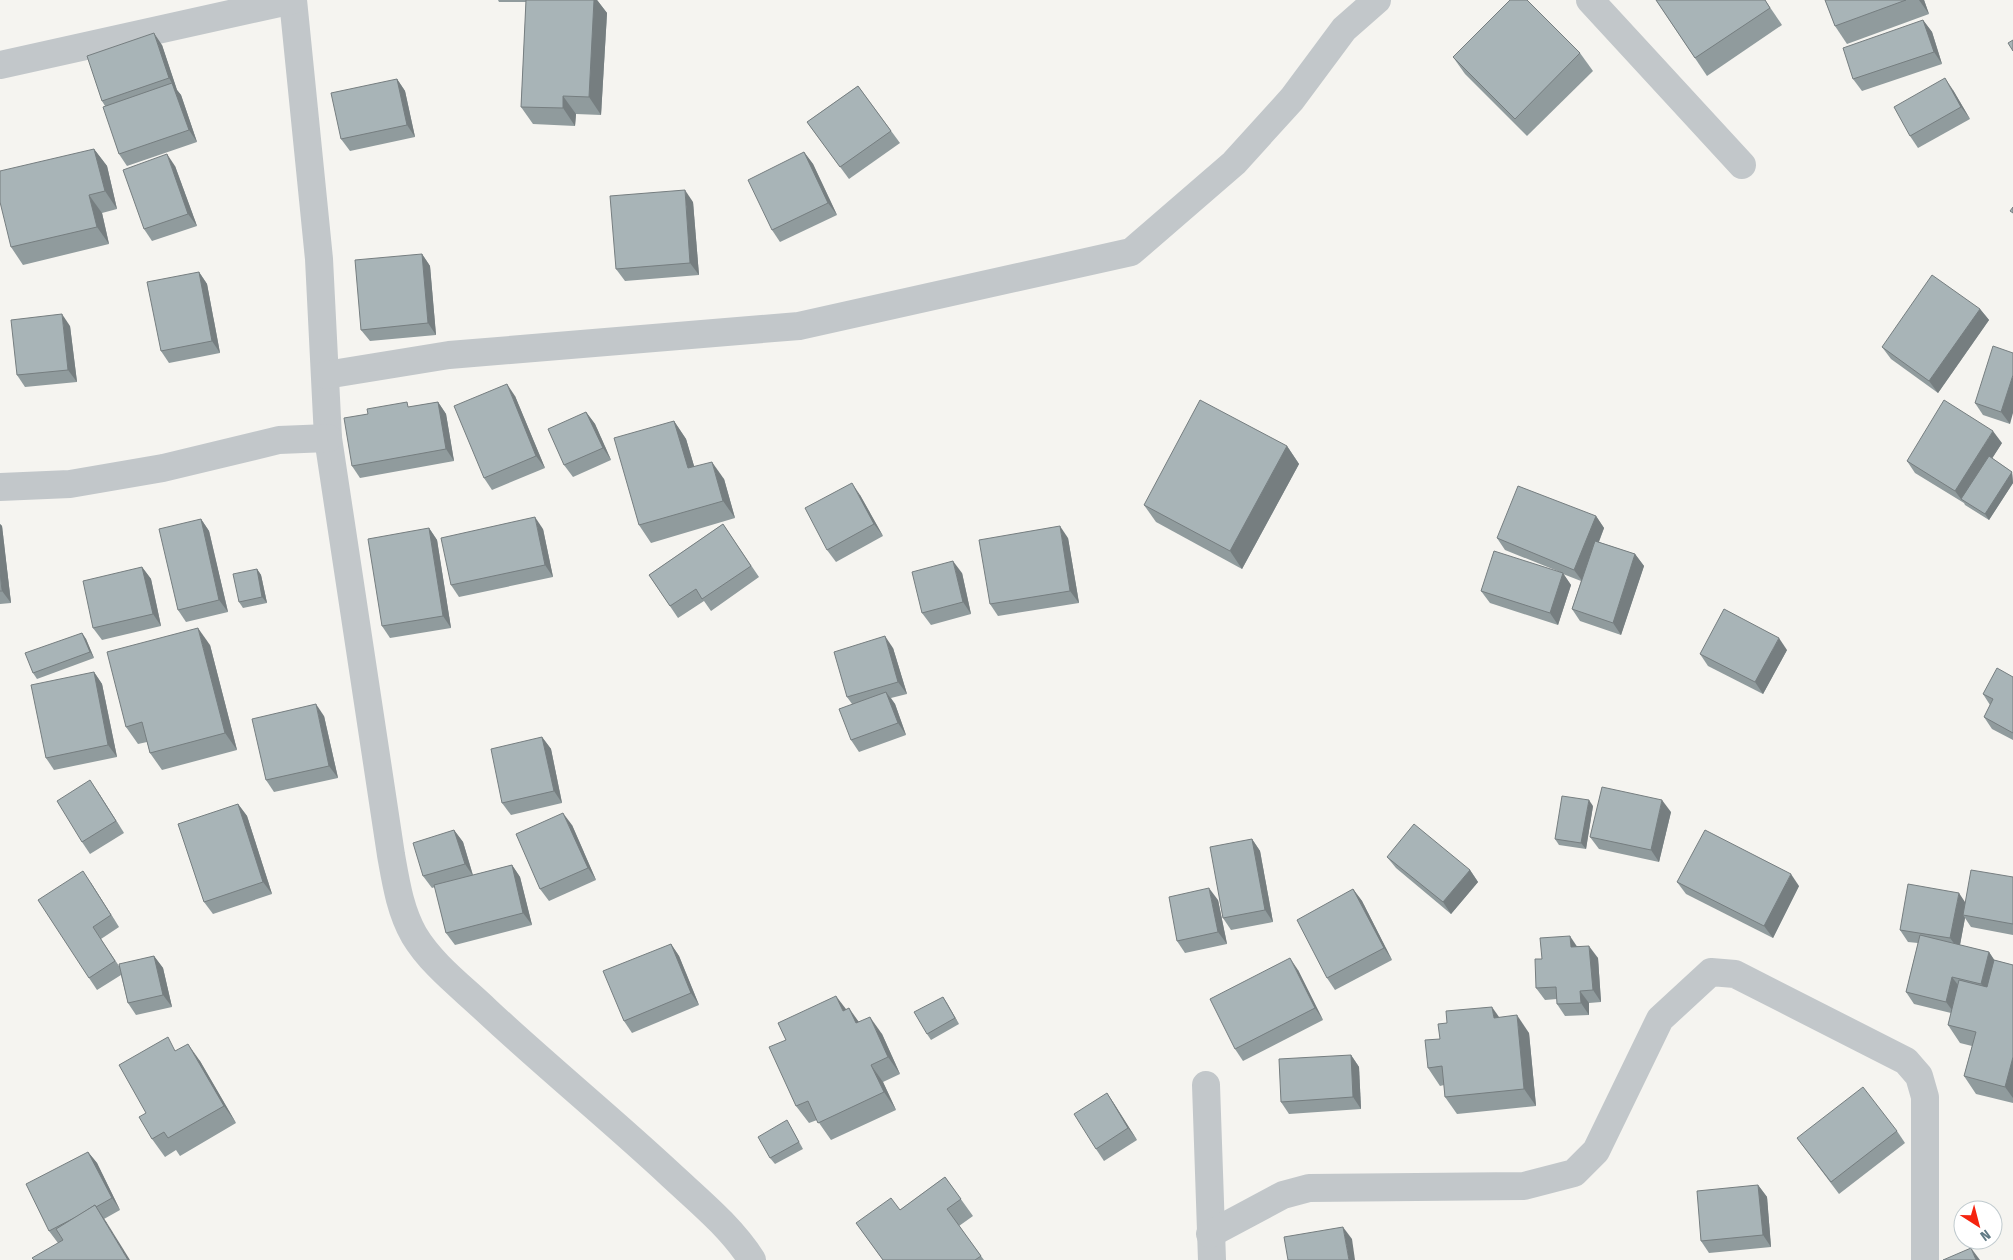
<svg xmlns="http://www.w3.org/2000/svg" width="2013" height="1260" viewBox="0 0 2013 1260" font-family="'Fira Sans Condensed',sans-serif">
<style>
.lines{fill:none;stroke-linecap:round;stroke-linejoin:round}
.minor{stroke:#c2c7ca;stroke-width:28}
.wall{fill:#909b9d}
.shaded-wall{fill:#767e80}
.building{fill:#a8b4b7;stroke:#767e80}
</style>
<rect width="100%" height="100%" fill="#f5f4f0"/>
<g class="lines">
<g class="minor">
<path d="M 293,0 L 319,259 L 328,438 L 391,855 C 396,883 400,910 414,935 C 432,965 462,987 487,1011 C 547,1067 611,1119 671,1175 C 699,1201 731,1227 752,1260"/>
<polyline points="1590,0 1742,165"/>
<polyline points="0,65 293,0"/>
<polyline points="326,375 449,355 799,326 1131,252 1234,163 1292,99 1344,29 1377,0"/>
<polyline points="0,487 70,484 163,468 279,440 328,438"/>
<polyline points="1206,1085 1212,1260"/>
<polyline points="1210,1234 1283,1195 1309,1188 1524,1186 1574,1173 1596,1151 1660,1019 1711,972 1735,974 1906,1061 1919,1076 1925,1097 1925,1260"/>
</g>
</g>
<g class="wall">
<polygon points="498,0 597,0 607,13 601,115 576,114 575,126 533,124 521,107 526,2 499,2"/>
<polygon points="1656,0 1765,0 1782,25 1707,76"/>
<polygon points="1825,0 1924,0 1929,14 1847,44 1835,26"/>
<polygon points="1923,20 1932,32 1942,64 1862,91 1853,79"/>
<polygon points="162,45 177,90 181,95 197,142 127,166 119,154 105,106 102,101"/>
<polygon points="1580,53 1593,71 1527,136 1465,74 1453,57"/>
<polygon points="397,79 405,91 415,137 350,151 341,139"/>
<polygon points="858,86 900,143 849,179 807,122"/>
<polygon points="1953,90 1970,119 1918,148 1910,136"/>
<polygon points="94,149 107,166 117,209 102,213 109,244 23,265 11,247"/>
<polygon points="804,152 813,164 837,215 780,242 772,230"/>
<polygon points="175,166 197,226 152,241 144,229"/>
<polygon points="693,202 699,275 625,281 616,269"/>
<polygon points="422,254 430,266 436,335 370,341 361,330"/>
<polygon points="199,272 207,284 220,353 169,363 161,351"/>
<polygon points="1980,309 1989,320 1938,393 1891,359 1882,347"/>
<polygon points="70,326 77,382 25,387 17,375"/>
<polygon points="2013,353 2010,424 1983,415 1975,403"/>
<polygon points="515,396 545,468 492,490 484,478"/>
<polygon points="438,402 446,414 454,461 360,478 352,466 410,407"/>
<polygon points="586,412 595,424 611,460 573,477 564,465"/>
<polygon points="674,421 686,439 694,466 724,479 735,518 651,543 639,525"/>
<polygon points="2002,443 1992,458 2012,472 2013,483 1989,520 1965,505 1964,503 1915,473 1907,461"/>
<polygon points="1287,446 1299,464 1242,569 1156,522 1144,505"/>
<polygon points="860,495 883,536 836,562 827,550"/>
<polygon points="1596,516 1604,528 1599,542 1635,554 1644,566 1621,635 1580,621 1572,609 1581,581 1563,574 1571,585 1558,625 1490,603 1481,591 1560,572 1505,550 1497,538"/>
<polygon points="201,519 209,531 228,612 186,622 178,610"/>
<polygon points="0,524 2,526 11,603 0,604"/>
<polygon points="723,524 759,577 711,611 704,601 678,618 649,575"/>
<polygon points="429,528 437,540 451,628 390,638 382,626"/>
<polygon points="543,529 553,577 459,597 451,585"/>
<polygon points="1068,538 1079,603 998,616 990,604"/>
<polygon points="142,567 151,579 161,626 102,640 93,628"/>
<polygon points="257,569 261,575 267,603 243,608 239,602"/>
<polygon points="962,573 971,614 931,625 922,613"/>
<polygon points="82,633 86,639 94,658 37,679 33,673"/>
<polygon points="210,645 237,750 162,770 150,753 147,742 138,744 126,727"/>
<polygon points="893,648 907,694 891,698 895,704 906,735 859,752 851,740 852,704 847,697"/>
<polygon points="1787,650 1763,694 1708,666 1700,654"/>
<polygon points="94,672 102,684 117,757 54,770 46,758"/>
<polygon points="2013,677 2013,740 1992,729 1984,717 1990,705 1983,694"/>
<polygon points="324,716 338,778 274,792 266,780"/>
<polygon points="542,737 551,749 562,803 511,815 502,803"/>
<polygon points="98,792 124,833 90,854 82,842"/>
<polygon points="238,804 247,816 272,894 213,914 204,902"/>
<polygon points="1593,806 1586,849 1559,845 1555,839"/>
<polygon points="1671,812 1659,862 1599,849 1590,837"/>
<polygon points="572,825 596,880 549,901 540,889"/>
<polygon points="454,830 463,842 473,875 512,865 520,877 532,925 455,945 446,933 435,887 432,888 423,876"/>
<polygon points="1252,839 1260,851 1273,922 1231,930 1223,918"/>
<polygon points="1387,857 1470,870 1478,882 1451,914 1396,868"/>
<polygon points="2013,877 2013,935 1971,927 1965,918 1960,945 1989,952 1994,960 2013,965 2013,1103 1976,1094 1964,1076 1972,1046 1960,1043 1948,1025 1951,1013 1914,1004 1906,992 1918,943 1908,942 1900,930 1965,902"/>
<polygon points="1677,882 1799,886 1773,938 1686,894"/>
<polygon points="91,883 119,927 101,939 119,966 154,956 163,968 172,1007 136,1015 128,1003 121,975 97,990 89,978"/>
<polygon points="1353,889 1362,901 1392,960 1335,990 1327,978"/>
<polygon points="1218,900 1227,944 1185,953 1177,941"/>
<polygon points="671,944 679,956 699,1005 632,1033 624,1021"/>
<polygon points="1577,946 1598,958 1601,1002 1589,1003 1589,1015 1565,1016 1557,1004 1557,999 1545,1000 1536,988 1542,959"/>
<polygon points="1298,970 1323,1020 1243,1061 1235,1049"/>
<polygon points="943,997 959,1024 931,1040 927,1034"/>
<polygon points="846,1009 859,1022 882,1034 900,1074 883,1082 896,1110 831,1140 817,1120 809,1123 796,1106 786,1040"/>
<polygon points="1499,1017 1529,1033 1536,1106 1457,1114 1445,1097 1444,1085 1440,1086 1428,1068 1440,1039"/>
<polygon points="177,1050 200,1061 236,1123 180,1156 176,1150 165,1157 152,1139 146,1113"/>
<polygon points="1351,1055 1359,1067 1361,1109 1289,1114 1281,1102"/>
<polygon points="1107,1093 1137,1140 1104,1161 1096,1149"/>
<polygon points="791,1127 803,1149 775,1164 770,1158"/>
<polygon points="1897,1131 1905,1143 1839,1194 1797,1138"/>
<polygon points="88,1152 97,1163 120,1210 104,1219 107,1223 58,1243 49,1231"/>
<polygon points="945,1177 973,1216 959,1226 984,1260 883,1260 856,1223 900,1210"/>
<polygon points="1758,1185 1767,1197 1771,1247 1709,1253 1701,1241"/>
</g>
<g class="shaded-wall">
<polygon points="594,0 597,0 607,13 601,115 589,97"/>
<polygon points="1919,0 1924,0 1929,14"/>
<polygon points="1923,20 1932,32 1942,64 1934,52"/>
<polygon points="154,33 162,45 177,90 181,95 197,142 189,130 172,83 169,78"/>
<polygon points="1945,78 1953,90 1970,119 1961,107"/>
<polygon points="397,79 405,91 415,137 407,125"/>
<polygon points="563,96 576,114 575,126 563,108"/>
<polygon points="94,149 107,166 117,209 105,191"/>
<polygon points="804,152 813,164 837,215 828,203"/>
<polygon points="167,154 175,166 197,226 188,214"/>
<polygon points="685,190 693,202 699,275 690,263"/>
<polygon points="89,195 102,213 109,244 97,227"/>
<polygon points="422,254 430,266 436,335 428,323"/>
<polygon points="199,272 207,284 220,353 212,341"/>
<polygon points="1980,309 1989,320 1938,393 1929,381"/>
<polygon points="62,314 70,326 77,382 68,370"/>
<polygon points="2013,375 2013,413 2010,424 2001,412"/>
<polygon points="507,384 515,396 545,468 536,456"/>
<polygon points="438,402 446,414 454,461 446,449"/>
<polygon points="586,412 595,424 611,460 603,448"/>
<polygon points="674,421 686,439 700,486 688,468"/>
<polygon points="1993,431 2002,443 1965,501 1961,499 1964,503 1955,491"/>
<polygon points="1287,446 1299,464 1242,569 1230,551"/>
<polygon points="712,462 724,479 735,518 723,501"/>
<polygon points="2012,472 2013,483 1989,520 1985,514"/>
<polygon points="852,483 860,495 883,536 874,524"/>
<polygon points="1596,516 1604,528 1583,582 1574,570"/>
<polygon points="535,517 543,529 553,577 545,565"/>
<polygon points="201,519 209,531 228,612 219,600"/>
<polygon points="0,524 2,526 11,603 2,591 0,571"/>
<polygon points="1060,526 1068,538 1079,603 1070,591"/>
<polygon points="429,528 437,540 451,628 443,616"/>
<polygon points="1635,554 1644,566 1621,635 1613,623"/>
<polygon points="953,561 962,573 971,614 963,602"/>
<polygon points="142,567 151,579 161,626 153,614"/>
<polygon points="257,569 261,575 267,603 262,597"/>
<polygon points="1563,573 1571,585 1558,625 1550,613"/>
<polygon points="198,628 210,645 237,750 225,733"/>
<polygon points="82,633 86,639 94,658 90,652"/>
<polygon points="885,636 893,648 907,694 898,682"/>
<polygon points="1779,638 1787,650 1763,694 1755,682"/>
<polygon points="94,672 102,684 117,757 108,745"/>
<polygon points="886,692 895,704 906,735 898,723"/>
<polygon points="316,704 324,716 338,778 329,766"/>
<polygon points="542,737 551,749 562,803 554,791"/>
<polygon points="90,780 98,792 124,833 116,821"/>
<polygon points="1589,800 1593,806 1586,849 1581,843"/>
<polygon points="1662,800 1671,812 1659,862 1651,850"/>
<polygon points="238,804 247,816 272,894 263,882"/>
<polygon points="563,813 572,825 596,880 588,868"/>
<polygon points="454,830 463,842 473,876 465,864"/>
<polygon points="1252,839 1260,851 1273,922 1265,910"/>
<polygon points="512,865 520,877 532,925 523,913"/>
<polygon points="1470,870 1478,882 1451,914 1443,902"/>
<polygon points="83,871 91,883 119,927 111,915"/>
<polygon points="1791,874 1799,886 1773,938 1764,926"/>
<polygon points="1209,888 1218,900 1227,944 1218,932"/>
<polygon points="1353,889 1362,901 1392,960 1384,948"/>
<polygon points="1959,893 1967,905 1963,915 1965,918 1959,950 1950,938"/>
<polygon points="1570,936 1578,948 1571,947"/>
<polygon points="671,944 679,956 699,1005 691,993"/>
<polygon points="1589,946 1598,958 1601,1002 1593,990"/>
<polygon points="1989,952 1997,964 1990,996 1981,984"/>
<polygon points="154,956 163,968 172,1007 163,995"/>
<polygon points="1290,958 1298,970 1323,1020 1315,1008"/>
<polygon points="1952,977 1961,989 1955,1014 1946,1002"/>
<polygon points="1580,991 1589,1003 1589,1015 1581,1003"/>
<polygon points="836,996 849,1013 843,1011"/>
<polygon points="943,997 947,1003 959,1024 955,1018"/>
<polygon points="1492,1007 1504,1024 1494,1018"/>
<polygon points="849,1008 861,1025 856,1023"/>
<polygon points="1517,1015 1529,1033 1536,1106 1524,1089"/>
<polygon points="870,1017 882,1034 900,1074 888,1057"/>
<polygon points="188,1044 200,1061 236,1123 224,1106"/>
<polygon points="1351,1055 1359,1067 1361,1109 1353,1097"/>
<polygon points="2013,1057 2013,1098 2005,1087"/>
<polygon points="871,1065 883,1082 896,1110 884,1092"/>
<polygon points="1107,1093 1115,1105 1137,1140 1128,1128"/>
<polygon points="88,1152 97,1163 120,1210 112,1198"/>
<polygon points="1758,1185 1767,1197 1771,1247 1763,1235"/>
<polygon points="95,1205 107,1223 130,1260 128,1260"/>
<polygon points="1343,1227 1352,1239 1355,1260 1349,1260"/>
<polygon points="1971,1248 1980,1260 1976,1260"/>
</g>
<g class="building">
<polygon points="526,0 594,0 589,97 563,96 563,108 521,107"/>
<polygon points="1510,0 1527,0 1580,53 1515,119 1453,57"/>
<polygon points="1656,0 1765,0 1770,8 1695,58"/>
<polygon points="1825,0 1906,0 1835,26"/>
<polygon points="1923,20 1934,52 1853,79 1843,48"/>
<polygon points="154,33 169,78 102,101 87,56"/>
<polygon points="2013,40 2013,51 2008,43"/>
<polygon points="1945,78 1961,107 1910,136 1894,107"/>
<polygon points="397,79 407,125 341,139 331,93"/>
<polygon points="172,83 189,130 119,154 103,107"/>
<polygon points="858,86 891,131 840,167 807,122"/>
<polygon points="94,149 105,191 89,195 97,227 11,247 0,202 0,171"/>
<polygon points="804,152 828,203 772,230 748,180"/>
<polygon points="167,154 188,214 144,229 123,170"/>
<polygon points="685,190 690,263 616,269 610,196"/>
<polygon points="2013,207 2013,213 2010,211"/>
<polygon points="422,254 428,323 361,330 355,260"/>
<polygon points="199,272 212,341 161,351 147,282"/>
<polygon points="1932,275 1980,309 1929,381 1882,347"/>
<polygon points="62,314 68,370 17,375 11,320"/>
<polygon points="1993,346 2013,353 2013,375 2001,412 1975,403"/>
<polygon points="507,384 536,456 484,478 454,406"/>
<polygon points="1200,400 1287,446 1230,551 1144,505"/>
<polygon points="1944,400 1993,431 1955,491 1907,461"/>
<polygon points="407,402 408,407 438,402 446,449 352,466 344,418 368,414 367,409"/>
<polygon points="586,412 603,448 564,465 548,429"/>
<polygon points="674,421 688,468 712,462 723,501 639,525 614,438"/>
<polygon points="1989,456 2012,472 1985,514 1961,499"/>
<polygon points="852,483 874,524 827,550 805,508"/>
<polygon points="1518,486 1596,516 1574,570 1497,538"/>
<polygon points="535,517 545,565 451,585 441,538"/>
<polygon points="201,519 219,600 178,610 159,529"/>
<polygon points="723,524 751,566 702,599 696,589 670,606 649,575"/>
<polygon points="1060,526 1070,591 990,604 979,540"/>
<polygon points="429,528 443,616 382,626 368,539"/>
<polygon points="1595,541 1635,554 1613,623 1572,609"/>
<polygon points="1494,551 1563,573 1550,613 1481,591"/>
<polygon points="953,561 963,602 922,613 912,572"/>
<polygon points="142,567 153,614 93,628 83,581"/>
<polygon points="257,569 262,597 239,602 233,574"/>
<polygon points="0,571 2,591 0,591"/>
<polygon points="1724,609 1779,638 1755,682 1700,654"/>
<polygon points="198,628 225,733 150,753 142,722 126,727 107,652"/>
<polygon points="82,633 90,652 33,673 25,653"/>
<polygon points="885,636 898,682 847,697 834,652"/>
<polygon points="1997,668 2013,677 2013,733 1984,717 1993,699 1983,694"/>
<polygon points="94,672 108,745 46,758 31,685"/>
<polygon points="886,692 898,723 851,740 839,709"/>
<polygon points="316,704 329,766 266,780 252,719"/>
<polygon points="542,737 554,791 502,803 491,749"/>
<polygon points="90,780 116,821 82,842 57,801"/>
<polygon points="1602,787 1662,800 1651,850 1590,837"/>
<polygon points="1562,796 1589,800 1581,843 1555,839"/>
<polygon points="238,804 263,882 204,902 178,824"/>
<polygon points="563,813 588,868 540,889 516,834"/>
<polygon points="1414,824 1470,870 1443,902 1387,857"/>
<polygon points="454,830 465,864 423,876 413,843"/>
<polygon points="1705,830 1791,874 1764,926 1677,882"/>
<polygon points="1252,839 1265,910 1223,918 1210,847"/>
<polygon points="512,865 523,913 446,933 434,885"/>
<polygon points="1971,870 2013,877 2013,924 1963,915"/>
<polygon points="83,871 111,915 93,927 115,961 89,978 38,900"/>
<polygon points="1908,884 1959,893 1950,938 1900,930"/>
<polygon points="1209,888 1218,932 1177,941 1169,897"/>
<polygon points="1353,889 1384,948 1327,978 1297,920"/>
<polygon points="1920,935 1989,952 1981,984 1952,977 1946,1002 1906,992"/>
<polygon points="1570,936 1571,947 1589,946 1593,990 1580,991 1581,1003 1557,1004 1556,987 1536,988 1535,959 1542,959 1540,938"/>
<polygon points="671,944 691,993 624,1021 603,971"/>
<polygon points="154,956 163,995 128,1003 119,964"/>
<polygon points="1290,958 1315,1008 1235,1049 1210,999"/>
<polygon points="1994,960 2013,965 2013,1057 2005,1087 1964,1076 1976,1032 1948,1025 1959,980 1987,987"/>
<polygon points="836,996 843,1011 849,1008 856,1023 870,1017 888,1057 871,1065 884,1092 818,1123 808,1101 796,1106 769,1047 786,1040 778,1023"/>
<polygon points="943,997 955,1018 927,1034 914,1012"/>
<polygon points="1492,1007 1494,1018 1517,1015 1524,1089 1445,1097 1442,1066 1428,1068 1425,1040 1440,1039 1438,1024 1447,1023 1446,1011"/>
<polygon points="168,1037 175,1051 188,1044 224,1106 168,1138 164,1132 152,1139 139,1117 146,1113 119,1065"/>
<polygon points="1351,1055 1353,1097 1281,1102 1279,1059"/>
<polygon points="1863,1087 1897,1131 1831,1182 1797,1138"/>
<polygon points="1107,1093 1128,1128 1096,1149 1074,1114"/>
<polygon points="787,1120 799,1142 770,1158 758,1137"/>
<polygon points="88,1152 112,1198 96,1207 95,1205 78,1216 49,1231 26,1184"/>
<polygon points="945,1177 961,1199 947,1209 981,1256 975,1260 883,1260 856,1223 891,1198 900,1210"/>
<polygon points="1758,1185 1763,1235 1701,1241 1697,1191"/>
<polygon points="95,1205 128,1260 34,1260 32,1258 63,1240 56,1229"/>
<polygon points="1343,1227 1349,1260 1288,1260 1284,1237"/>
<polygon points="1971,1248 1976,1260 1943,1260"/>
</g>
<g transform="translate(1978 1225) rotate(144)"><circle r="24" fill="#ffffff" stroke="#c0cace"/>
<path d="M0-4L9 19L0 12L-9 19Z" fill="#f52410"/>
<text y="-8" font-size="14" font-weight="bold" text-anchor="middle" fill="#617a85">N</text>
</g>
</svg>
